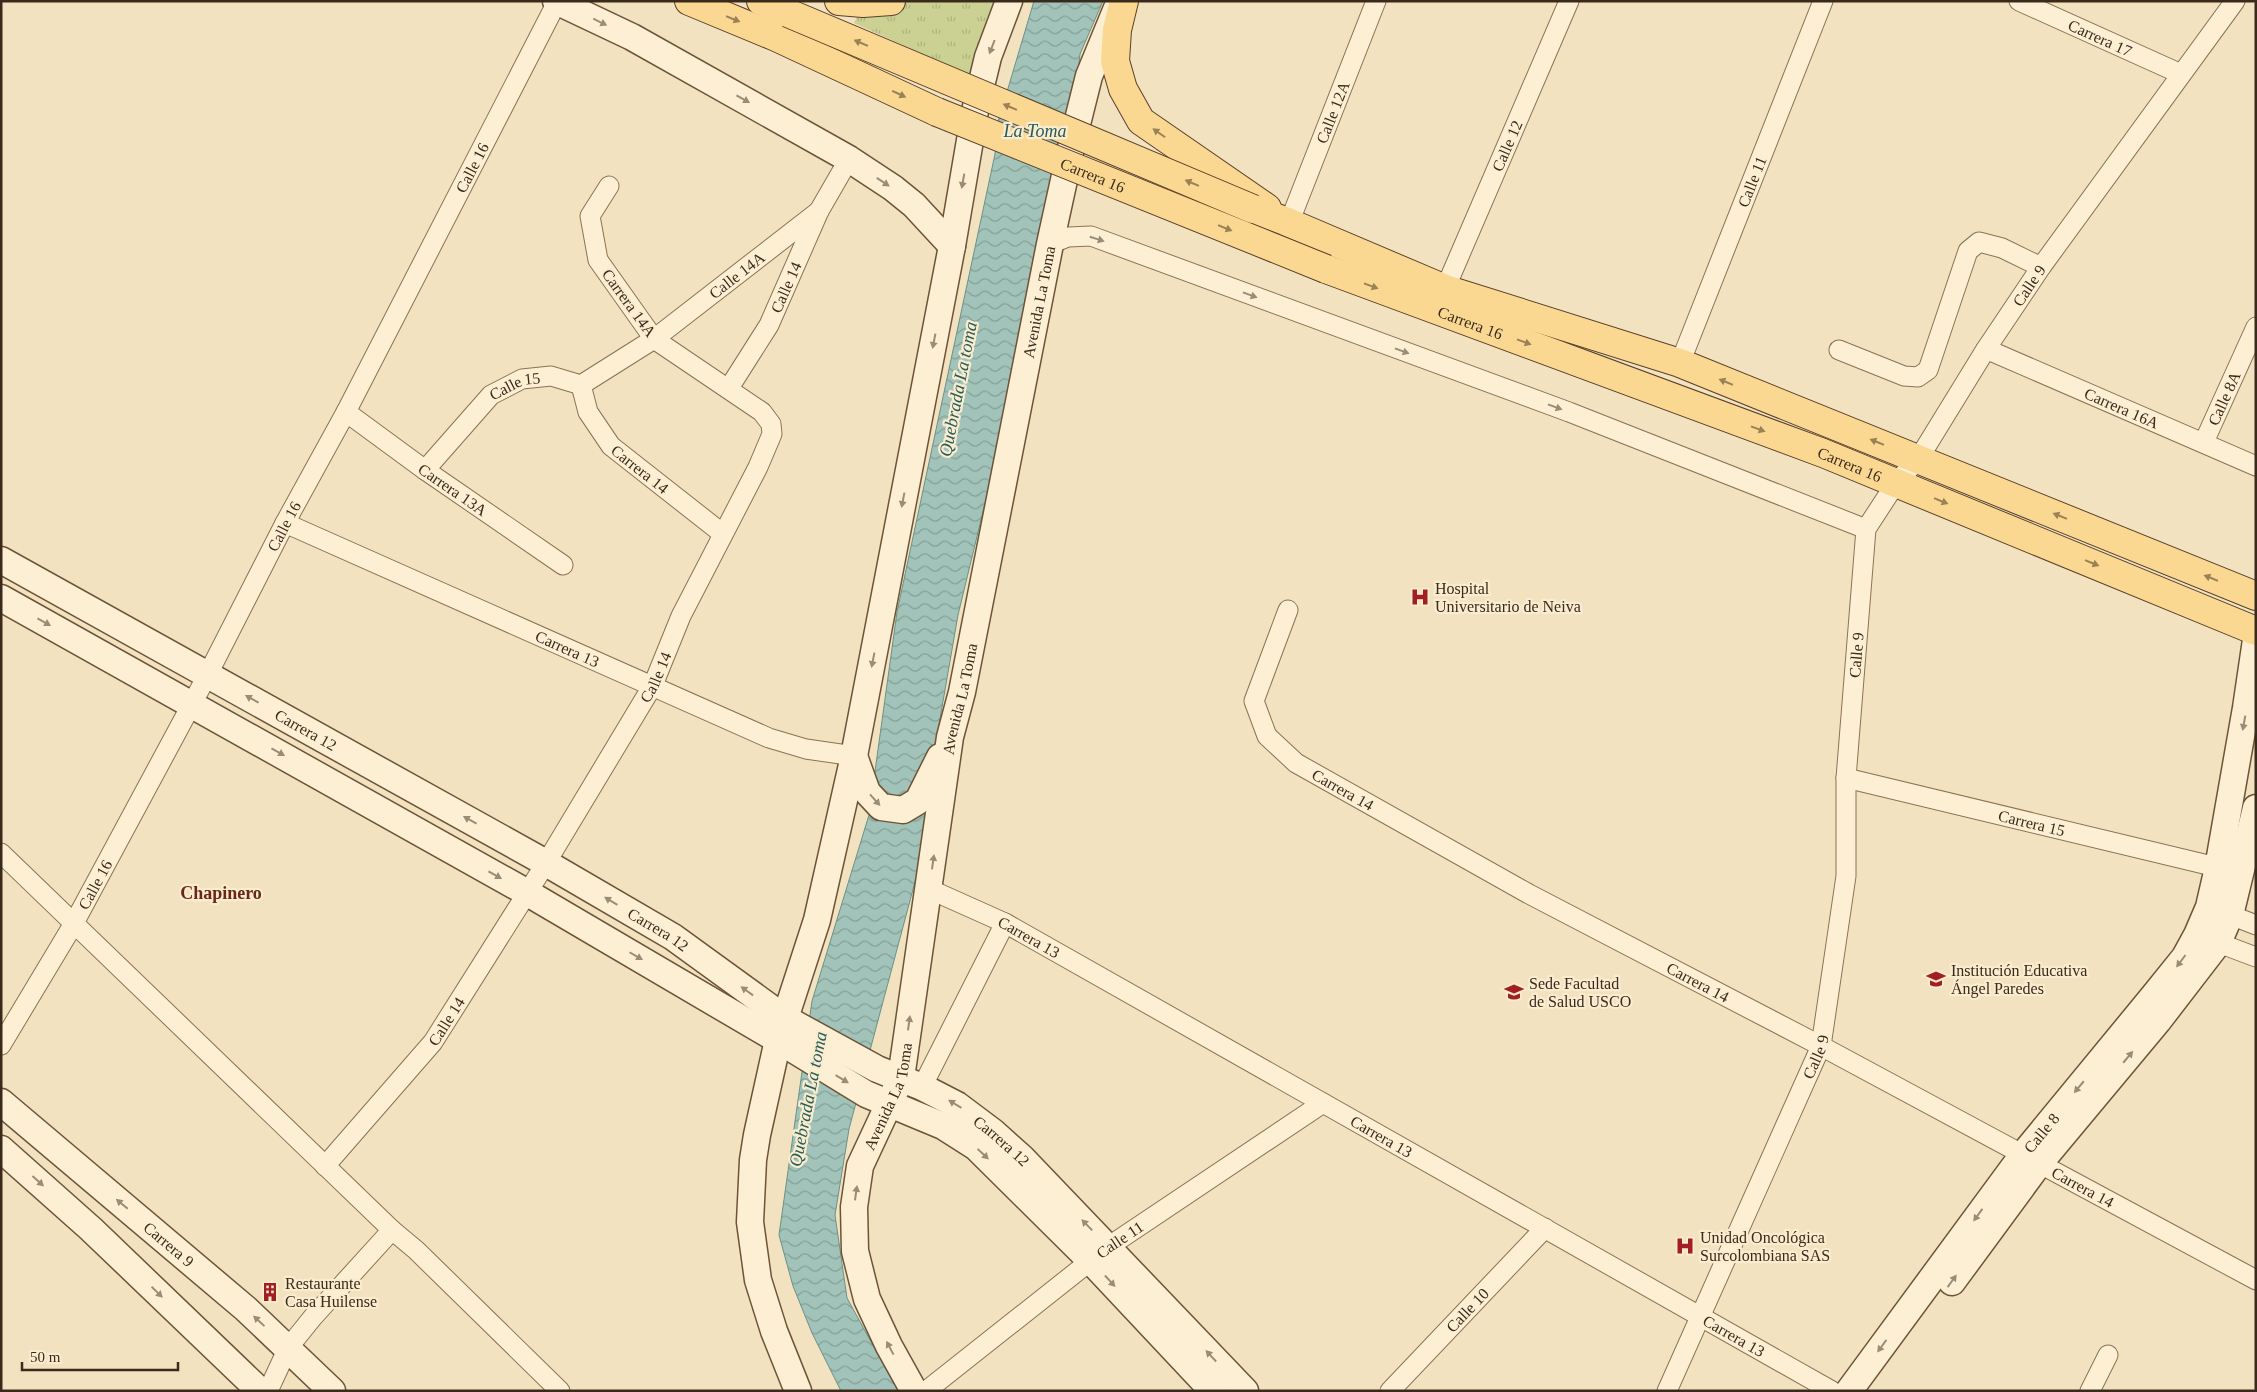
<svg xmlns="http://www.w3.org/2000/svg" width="2257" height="1392" viewBox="0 0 2257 1392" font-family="'Times New Roman',serif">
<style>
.park{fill:url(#park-tufts)}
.water{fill:url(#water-waves);stroke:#689287}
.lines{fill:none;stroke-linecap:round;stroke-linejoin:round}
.street-casing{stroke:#8d7255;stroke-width:21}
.secondary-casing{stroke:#6e5339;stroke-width:29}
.primary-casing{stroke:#5a402a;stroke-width:30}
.street{stroke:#fcefd3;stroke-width:19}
.secondary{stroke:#fcefd3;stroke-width:26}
.primary{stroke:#fad892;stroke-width:28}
.primary-bridge-casing{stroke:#5a402a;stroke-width:30;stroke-linecap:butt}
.primary-bridge{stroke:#fad892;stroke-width:28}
.oneway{fill:#9a8156}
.oneway2{fill:#9b8c77}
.labels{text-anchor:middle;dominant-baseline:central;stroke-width:4.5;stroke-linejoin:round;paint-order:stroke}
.street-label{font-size:16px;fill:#3a2a1b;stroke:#f9eccf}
.poi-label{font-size:16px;fill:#3a2a1b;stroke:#f9eccf;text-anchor:start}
.water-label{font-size:18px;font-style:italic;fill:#295c58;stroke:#f9eccf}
.neighbourhood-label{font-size:18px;font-weight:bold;fill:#6b2716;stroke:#f9eccf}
</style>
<defs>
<pattern id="park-tufts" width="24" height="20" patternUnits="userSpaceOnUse" patternTransform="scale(1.25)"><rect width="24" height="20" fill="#cad192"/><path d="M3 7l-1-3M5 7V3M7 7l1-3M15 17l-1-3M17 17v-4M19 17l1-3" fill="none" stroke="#aeb47d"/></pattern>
<pattern id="water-waves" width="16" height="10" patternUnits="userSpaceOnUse" patternTransform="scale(1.25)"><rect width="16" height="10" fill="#a2c3b9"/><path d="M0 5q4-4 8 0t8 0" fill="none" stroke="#859f96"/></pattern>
</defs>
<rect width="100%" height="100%" fill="#f2e2bf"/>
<polygon class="park" points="839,1 1013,1 982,81 854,23 863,4"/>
<polygon class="water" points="1034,1 1103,1 1080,54 1071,148 958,615 929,782 919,867 849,1129 835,1215 847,1298 898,1391 841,1391 812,1333 793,1286 779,1235 812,1001 869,815 897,612 995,154 998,122"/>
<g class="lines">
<g class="street-casing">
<g id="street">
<path id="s1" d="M 2019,1 L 2181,74"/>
<path id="s2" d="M 1289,223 L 1376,1"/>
<polyline points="1050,244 1068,237 1091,236 1569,412 1866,529"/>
<path id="s3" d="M 1445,289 L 1569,1"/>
<path id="s4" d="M 1986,349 L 2256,466"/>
<polyline points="1839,350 1904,376 1918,377 1928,370 1968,251 1979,242 2002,248 2041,267"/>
<path id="s5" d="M 1680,363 L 1823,1"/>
<path id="s6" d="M 581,385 L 588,412 L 611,446 L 723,534"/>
<path id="s7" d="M 729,388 L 769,325 L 819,211 L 849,159"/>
<path id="s8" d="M 346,412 L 425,470 L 563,565"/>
<path id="s9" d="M 2204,442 L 2256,327"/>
<path id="s10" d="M 425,470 L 491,395 L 522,379 L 551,376 L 581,385 L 654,339 L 819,211"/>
<path id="s11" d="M 285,523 L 769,738 L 806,749 L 854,756"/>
<path id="s12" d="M 1288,610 L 1254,701 L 1267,736 L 1296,763 L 1529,894 L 1821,1046 L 2256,1280"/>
<path id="s13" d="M 1846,778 L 2229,870"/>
<polyline points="1,853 392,1230 416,1250 560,1391"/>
<path id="s14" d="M 929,889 L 1005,923 L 1832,1391"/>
<polyline points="2220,911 2256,925"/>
<polyline points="2208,939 2256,957"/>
<path id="s15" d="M 1,1045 L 73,925 L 208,674 L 285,523 L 346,412 L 557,2"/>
<polyline points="922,1087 1005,923"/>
<path id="s16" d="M 325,1166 L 433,1042 L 546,863 L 653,685 L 681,616 L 758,467 L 772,434 L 771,424 L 762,412 L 654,339 L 598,260 L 590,216 L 609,186"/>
<polyline points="268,1391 288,1348 313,1317 392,1230"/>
<path id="s17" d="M 926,1391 L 1108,1247 L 1323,1103"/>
<path id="s18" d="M 1390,1391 L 1545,1228"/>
<path id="s19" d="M 1667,1391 L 1821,1046 L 1846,876 L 1846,778 L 1866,529 L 1896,483 L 1919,458 L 1986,349 L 2041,267 L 2235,1"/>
<polyline points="2090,1391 2108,1355"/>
</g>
</g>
<g class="secondary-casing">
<g id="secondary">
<polyline points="556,1 632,37 849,159 893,188 914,205 952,246"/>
<path id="s20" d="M 1,560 L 546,863 L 673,937 L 786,1019 L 877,1069 L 922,1087 L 957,1105 L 993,1132 L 1022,1158 L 1245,1391"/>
<polyline points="1,598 526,892 778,1040 866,1094 943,1126 976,1147 1090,1260 1213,1391"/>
<polyline points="854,756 867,792 881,807 903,810 918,801 940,757"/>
<path id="s21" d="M 1,1102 L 246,1309 L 332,1391"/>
<polyline points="1,1149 91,1229 260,1391"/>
<polyline points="1952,1282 2038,1165 2158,1021 2218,943 2230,915 2256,808"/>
<polyline points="798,1391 774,1331 758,1280 750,1222 753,1160 757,1135 778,1040 817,920 854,756 952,246 975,111 988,57 1009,1"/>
<path id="s22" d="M 914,1391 L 889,1346 L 867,1299 L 855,1251 L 854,1207 L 860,1166 L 901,1078 L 950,737 L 962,692 L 1050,244 L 1071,148 L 1089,76 L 1117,8"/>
<path id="s23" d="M 1849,1391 L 2022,1156 L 2156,993 L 2185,957 L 2197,935 L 2209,907 L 2218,868 L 2246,708 L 2256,640"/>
</g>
</g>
<g class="primary-casing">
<g id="primary">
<polyline points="689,1 776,37 937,112"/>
<polyline points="761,1 788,13"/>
<polyline points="839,1 863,3 891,1"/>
<polyline points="1124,1 1117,30 1115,61 1123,89 1141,121 1267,208"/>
<polyline points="1253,209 1285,221 1445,289 1680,363 2256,596"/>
<path id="s24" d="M 1326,269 L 1823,453 L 2256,631"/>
</g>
</g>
<use href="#street" class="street"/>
<use href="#secondary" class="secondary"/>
<use href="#primary" class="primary"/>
<g class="primary-bridge-casing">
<g id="primary-bridge">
<polyline points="788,13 1253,209"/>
<path id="s25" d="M 937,112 L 1326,269"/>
</g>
</g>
<use href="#primary-bridge" class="primary-bridge"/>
</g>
<defs><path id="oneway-solid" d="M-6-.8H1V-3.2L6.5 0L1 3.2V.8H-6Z" transform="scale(1.25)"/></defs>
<g class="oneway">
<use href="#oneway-solid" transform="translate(733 19) rotate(22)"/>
<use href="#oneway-solid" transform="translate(861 43) rotate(-157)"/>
<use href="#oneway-solid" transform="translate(899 94) rotate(25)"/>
<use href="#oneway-solid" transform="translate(1010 107) rotate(-157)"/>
<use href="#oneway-solid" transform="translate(1159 133) rotate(-145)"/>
<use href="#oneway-solid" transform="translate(1192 183) rotate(-157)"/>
<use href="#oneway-solid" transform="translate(1225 228) rotate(22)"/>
<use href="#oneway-solid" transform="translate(1371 286) rotate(20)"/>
<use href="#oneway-solid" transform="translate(1524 342) rotate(20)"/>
<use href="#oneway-solid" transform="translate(1726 382) rotate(-158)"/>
<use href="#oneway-solid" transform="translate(1758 429) rotate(20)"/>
<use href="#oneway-solid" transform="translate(1877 442) rotate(-158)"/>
<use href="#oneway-solid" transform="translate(1941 501) rotate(22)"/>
<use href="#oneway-solid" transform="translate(2060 516) rotate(-158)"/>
<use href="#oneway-solid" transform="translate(2092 563) rotate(22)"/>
<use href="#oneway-solid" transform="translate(2211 578) rotate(-158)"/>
</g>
<g class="oneway2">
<use href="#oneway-solid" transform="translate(600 22) rotate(26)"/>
<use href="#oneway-solid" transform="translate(992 47) rotate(111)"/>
<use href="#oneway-solid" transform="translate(743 99) rotate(29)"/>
<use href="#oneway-solid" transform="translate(963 181) rotate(100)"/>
<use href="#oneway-solid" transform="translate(883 182) rotate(33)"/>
<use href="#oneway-solid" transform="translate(1097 239) rotate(17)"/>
<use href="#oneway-solid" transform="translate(1250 295) rotate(20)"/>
<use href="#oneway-solid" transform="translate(934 341) rotate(101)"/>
<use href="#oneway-solid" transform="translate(1402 351) rotate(20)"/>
<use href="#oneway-solid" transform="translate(1555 407) rotate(20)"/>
<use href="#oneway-solid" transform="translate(903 500) rotate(101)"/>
<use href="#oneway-solid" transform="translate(44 622) rotate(29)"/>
<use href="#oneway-solid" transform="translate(873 660) rotate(101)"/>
<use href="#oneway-solid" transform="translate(252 699) rotate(-151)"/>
<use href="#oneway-solid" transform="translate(2244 723) rotate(100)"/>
<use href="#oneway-solid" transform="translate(278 752) rotate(29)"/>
<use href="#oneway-solid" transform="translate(875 800) rotate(48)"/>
<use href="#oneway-solid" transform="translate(470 820) rotate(-151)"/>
<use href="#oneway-solid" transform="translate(933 862) rotate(-82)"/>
<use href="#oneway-solid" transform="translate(495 875) rotate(29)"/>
<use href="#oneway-solid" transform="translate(611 901) rotate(-149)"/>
<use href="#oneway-solid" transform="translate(636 956) rotate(30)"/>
<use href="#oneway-solid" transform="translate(2181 961) rotate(127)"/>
<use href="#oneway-solid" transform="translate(747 991) rotate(-144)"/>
<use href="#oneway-solid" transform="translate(909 1023) rotate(-82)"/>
<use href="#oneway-solid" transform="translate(2128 1057) rotate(-50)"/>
<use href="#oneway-solid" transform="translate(842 1079) rotate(31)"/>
<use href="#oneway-solid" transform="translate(2079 1087) rotate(130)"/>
<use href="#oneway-solid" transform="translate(955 1104) rotate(-149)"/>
<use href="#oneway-solid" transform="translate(983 1154) rotate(43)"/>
<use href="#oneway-solid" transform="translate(38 1181) rotate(42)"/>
<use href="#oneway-solid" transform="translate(856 1193) rotate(-82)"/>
<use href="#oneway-solid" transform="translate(122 1204) rotate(-140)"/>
<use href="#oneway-solid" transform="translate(1978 1215) rotate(126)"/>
<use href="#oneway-solid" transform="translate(1087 1225) rotate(-134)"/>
<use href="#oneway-solid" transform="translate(1110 1281) rotate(47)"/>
<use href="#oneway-solid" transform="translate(1952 1281) rotate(-54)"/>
<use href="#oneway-solid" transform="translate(157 1292) rotate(44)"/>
<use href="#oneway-solid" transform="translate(259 1321) rotate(-137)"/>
<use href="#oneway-solid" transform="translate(1882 1346) rotate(126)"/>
<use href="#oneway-solid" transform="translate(890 1348) rotate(-118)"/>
<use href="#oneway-solid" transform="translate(1211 1356) rotate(-133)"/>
</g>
<defs>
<g id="hospital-bare" transform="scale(1.5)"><path d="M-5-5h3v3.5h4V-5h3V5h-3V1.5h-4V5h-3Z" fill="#a21f21" stroke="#f9eccf" stroke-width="2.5" paint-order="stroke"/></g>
<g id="university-bare" transform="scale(1.5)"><path d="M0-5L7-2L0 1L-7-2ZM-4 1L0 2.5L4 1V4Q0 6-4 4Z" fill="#a21f21" stroke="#f9eccf" stroke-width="2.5" paint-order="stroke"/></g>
<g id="building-bare" transform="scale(1.5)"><path d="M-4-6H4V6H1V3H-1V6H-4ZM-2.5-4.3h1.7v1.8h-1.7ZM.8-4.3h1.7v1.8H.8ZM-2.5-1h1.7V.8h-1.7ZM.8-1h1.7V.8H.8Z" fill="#a21f21" stroke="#f9eccf" stroke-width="2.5" paint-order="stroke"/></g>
</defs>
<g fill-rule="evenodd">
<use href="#hospital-bare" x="1420" y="597"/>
<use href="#university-bare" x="1936" y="979"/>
<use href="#university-bare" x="1514" y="992"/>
<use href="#hospital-bare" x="1685" y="1246"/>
<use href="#building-bare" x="270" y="1292"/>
</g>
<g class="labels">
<g class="street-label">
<text stroke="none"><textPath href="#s1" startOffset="89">Carrera 17</textPath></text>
<text stroke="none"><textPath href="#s2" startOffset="119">Calle 12A</textPath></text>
<text stroke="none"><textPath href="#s3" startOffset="156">Calle 12</textPath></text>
<text stroke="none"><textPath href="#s15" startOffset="996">Calle 16</textPath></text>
<text stroke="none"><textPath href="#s25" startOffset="168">Carrera 16</textPath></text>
<text stroke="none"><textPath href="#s5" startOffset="195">Calle 11</textPath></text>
<text stroke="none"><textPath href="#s10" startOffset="386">Calle 14A</textPath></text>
<text stroke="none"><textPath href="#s19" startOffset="1191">Calle 9</textPath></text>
<text stroke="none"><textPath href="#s7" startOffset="116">Calle 14</textPath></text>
<text transform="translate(629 303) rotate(54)">Carrera 14A</text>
<text stroke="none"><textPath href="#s22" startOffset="1124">Avenida La Toma</textPath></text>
<text stroke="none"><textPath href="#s24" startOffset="154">Carrera 16</textPath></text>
<text stroke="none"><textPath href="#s10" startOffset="126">Calle 15</textPath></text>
<text stroke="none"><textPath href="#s9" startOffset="48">Calle 8A</textPath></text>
<text stroke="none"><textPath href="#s4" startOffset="148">Carrera 16A</textPath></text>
<text stroke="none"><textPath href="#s24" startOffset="559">Carrera 16</textPath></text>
<text stroke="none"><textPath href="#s6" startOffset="106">Carrera 14</textPath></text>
<text stroke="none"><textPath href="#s8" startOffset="132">Carrera 13A</textPath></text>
<text stroke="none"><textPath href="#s15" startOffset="591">Calle 16</textPath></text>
<text stroke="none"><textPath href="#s11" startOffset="309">Carrera 13</textPath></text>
<text stroke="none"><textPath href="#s19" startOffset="771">Calle 9</textPath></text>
<text stroke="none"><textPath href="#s16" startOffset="592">Calle 14</textPath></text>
<text stroke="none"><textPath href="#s22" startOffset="719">Avenida La Toma</textPath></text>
<text stroke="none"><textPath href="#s20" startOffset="349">Carrera 12</textPath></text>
<text stroke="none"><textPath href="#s12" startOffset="228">Carrera 14</textPath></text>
<text stroke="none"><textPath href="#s13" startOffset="191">Carrera 15</textPath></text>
<text stroke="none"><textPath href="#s15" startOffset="186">Calle 16</textPath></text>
<text stroke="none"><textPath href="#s20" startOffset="754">Carrera 12</textPath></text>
<text stroke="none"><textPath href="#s14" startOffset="111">Carrera 13</textPath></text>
<text stroke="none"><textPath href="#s12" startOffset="632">Carrera 14</textPath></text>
<text stroke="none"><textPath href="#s16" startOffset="189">Calle 14</textPath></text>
<text stroke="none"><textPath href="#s19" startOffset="366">Calle 9</textPath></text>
<text stroke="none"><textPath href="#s22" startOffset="314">Avenida La Toma</textPath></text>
<text stroke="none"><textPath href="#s23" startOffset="322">Calle 8</textPath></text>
<text stroke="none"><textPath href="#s14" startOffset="516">Carrera 13</textPath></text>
<text stroke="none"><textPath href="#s20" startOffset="1159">Carrera 12</textPath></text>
<text stroke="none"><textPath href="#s12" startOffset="1068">Carrera 14</textPath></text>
<text stroke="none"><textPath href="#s17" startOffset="246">Calle 11</textPath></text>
<text stroke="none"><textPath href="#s21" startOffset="220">Carrera 9</textPath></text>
<text stroke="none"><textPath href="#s18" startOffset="112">Calle 10</textPath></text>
<text stroke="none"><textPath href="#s14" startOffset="921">Carrera 13</textPath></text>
</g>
<g class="poi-label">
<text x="1435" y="588">Hospital<tspan x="1435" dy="18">Universitario de Neiva</tspan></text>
<text x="1951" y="970">Institución Educativa<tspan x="1951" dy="18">Ángel Paredes</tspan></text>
<text x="1529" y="983">Sede Facultad<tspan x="1529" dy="18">de Salud USCO</tspan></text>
<text x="1700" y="1237">Unidad Oncológica<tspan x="1700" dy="18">Surcolombiana SAS</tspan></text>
<text x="285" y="1283">Restaurante<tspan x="285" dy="18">Casa Huilense</tspan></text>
</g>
<g class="water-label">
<text x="1035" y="131">La Toma</text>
<text transform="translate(958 389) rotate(-79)">Quebrada La toma</text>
<text transform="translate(808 1099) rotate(-79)">Quebrada La toma</text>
</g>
<g class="neighbourhood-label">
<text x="221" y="893">Chapinero</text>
</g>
</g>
<rect width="2257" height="1392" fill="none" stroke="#3a2a1b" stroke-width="5"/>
<path d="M22 1362v8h156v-8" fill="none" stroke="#3a2a1b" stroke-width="2.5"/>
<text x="30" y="1362" font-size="15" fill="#3a2a1b" stroke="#f9eccf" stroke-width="4" paint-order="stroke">50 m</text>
</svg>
